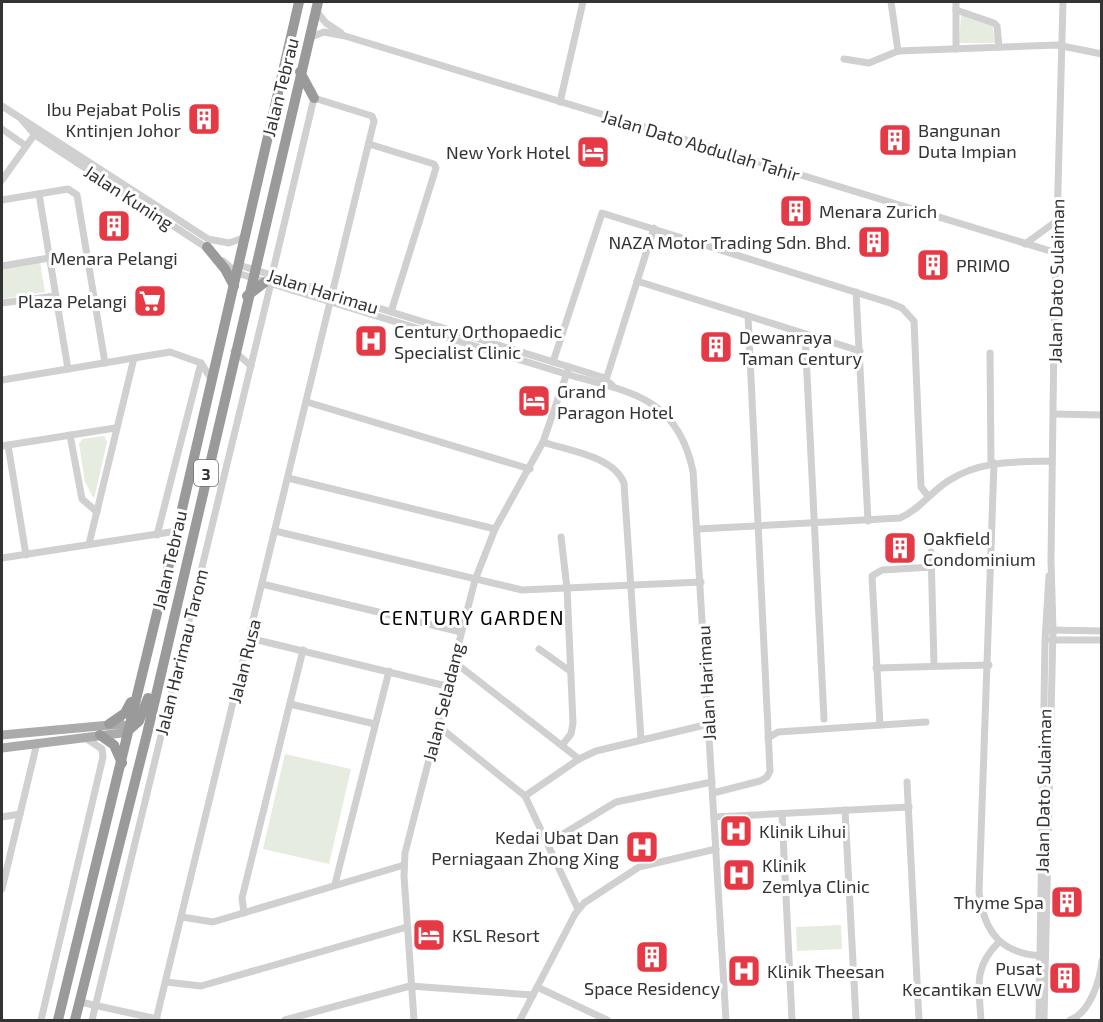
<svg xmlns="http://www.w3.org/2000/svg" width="1103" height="1022" viewBox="0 0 1103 1022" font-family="'Exo 2',sans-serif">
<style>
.green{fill:#e6ecdf}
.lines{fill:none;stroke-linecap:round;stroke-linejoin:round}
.minor{stroke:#d0d0d0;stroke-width:7}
.major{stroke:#ababab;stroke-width:9}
.highway{stroke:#9a9a9a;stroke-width:10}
.labels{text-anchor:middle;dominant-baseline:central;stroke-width:6;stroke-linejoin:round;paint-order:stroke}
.shield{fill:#fff;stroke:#707070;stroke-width:1.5}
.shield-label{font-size:16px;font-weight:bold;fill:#333}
.street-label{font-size:18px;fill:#333;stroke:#fff}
.poi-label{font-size:18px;fill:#333;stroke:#fff;text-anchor:start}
.neighbourhood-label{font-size:20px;letter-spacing:1.5px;fill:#000;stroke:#fff}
</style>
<rect width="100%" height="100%" fill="#fff"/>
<g class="green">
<polygon points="961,15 992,25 996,43 959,43"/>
<polygon points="40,262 45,292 2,299 2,269"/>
<polygon points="104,436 107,442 94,499 85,482 79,444 82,439"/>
<polygon points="285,754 351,769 329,864 263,849"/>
<polygon points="841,925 842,949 797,951 796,927"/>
</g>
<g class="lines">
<g class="minor">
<polyline points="891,2 898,51"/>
<polyline points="956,2 956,49"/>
<polyline points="956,10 994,23 997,26 999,47"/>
<polyline points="316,11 326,23 341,33"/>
<polyline points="311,37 324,32 345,36 1057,253"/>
<polyline points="844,59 869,63 898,51 1057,45 1102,54"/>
<polyline points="560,102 583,2"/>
<polyline points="2,106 208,239 229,243 246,237"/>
<polyline points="22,120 35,135 210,250"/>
<polyline points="2,129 26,146"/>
<polyline points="369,144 434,164 436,168 391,312"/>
<polyline points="2,180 37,131"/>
<polyline points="39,194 68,369"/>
<polyline points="2,200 68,189 77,195 105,363"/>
<polyline points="1025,244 1058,220"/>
<path d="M 223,261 L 237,273 L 566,374 C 629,392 677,396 693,471 L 726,1020"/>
<polyline points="239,265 602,377 612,385"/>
<polyline points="2,266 49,258"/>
<polyline points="272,275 314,98 372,116 374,121 332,294"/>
<polyline points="637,281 860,351"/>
<polyline points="856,292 868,521"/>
<polyline points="2,303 55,296"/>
<polyline points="805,334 824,719"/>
<polyline points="234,351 251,366"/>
<polyline points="990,353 991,464"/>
<polyline points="553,362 602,213 890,303 902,308 914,321 921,487 928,496"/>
<polyline points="2,380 170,352 201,363 210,377"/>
<polyline points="605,383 654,228"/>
<polyline points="307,402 530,469"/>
<polyline points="1054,414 1102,415"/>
<polyline points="70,435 82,499 97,512"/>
<path d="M 543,442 C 569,451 613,456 624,483 L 641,739"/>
<polyline points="8,445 26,555"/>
<polyline points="2,446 115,428"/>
<path d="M 994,463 L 979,892 C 984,934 1003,955 1045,956"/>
<polyline points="288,478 495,529"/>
<path d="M 698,529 L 900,518 C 919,510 931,492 948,481 C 980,460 1016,462 1052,461"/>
<polyline points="275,531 522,590 701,582"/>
<polyline points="157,535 201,363"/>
<polyline points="561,537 567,588 573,723 571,734 563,744"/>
<polyline points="89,544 134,358"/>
<polyline points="931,552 934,665"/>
<polyline points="2,558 177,531"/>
<polyline points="262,584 461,632"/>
<polyline points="1050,630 1102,631"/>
<polyline points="249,638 446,686"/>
<polyline points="1051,640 1102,640"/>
<polyline points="539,649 570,671"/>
<polyline points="453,661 579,759"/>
<polyline points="876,668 989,665"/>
<polyline points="290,704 375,724"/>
<polyline points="437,725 525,796 578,909"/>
<polyline points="880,725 872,576 882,570 931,567"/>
<polyline points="768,738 778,732 926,722"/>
<polyline points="907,782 919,1020"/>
<polyline points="713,793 760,781 767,777 770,771 748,316"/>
<polyline points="525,796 579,759 596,751 709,724"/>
<polyline points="845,810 856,1020"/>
<polyline points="782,814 792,1020"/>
<polyline points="2,817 20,814"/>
<polyline points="714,817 909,807"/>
<polyline points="548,843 616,802 712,782"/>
<polyline points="335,884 389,671"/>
<polyline points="2,889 37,743"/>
<polyline points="244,913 242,898 303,650"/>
<polyline points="182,917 213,922 404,865"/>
<polyline points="166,982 201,986 407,927"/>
<polyline points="537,987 607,1020"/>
<polyline points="80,1002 157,1019"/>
<polyline points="41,1020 103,757 102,749 84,737"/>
<polyline points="92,1020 271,283"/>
<polyline points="156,1020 330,302"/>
<polyline points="285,1020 410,986 533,995"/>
<polyline points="414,1020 404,876 405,853 475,580 495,529 543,442 569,367"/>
<polyline points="520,1020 575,914 584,903 639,867 716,849"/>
<path d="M 981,1020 C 979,987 973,967 999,942"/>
<polyline points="1039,1020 1045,640 1049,576"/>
<polyline points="1044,1020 1053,630 1051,561 1054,335 1063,2"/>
<path d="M 1070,1020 C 1090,1013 1100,980 1102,961"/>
</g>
<polyline class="major" points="2,735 121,724 130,729 122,733 2,748"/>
<g class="highway">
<polyline points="300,72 314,98"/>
<polyline points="207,247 225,269 234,286"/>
<polyline points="247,296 265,282"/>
<polyline points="109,724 125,713 131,702"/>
<polyline points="130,729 139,721 148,698"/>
<polyline points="100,735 114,745 122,763"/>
<polyline points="58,1020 177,531 299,2"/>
<polyline points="75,1020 147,734 318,2"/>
</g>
</g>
<defs>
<g id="building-square" transform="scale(1.725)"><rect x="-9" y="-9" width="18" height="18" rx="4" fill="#e63946" stroke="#fff"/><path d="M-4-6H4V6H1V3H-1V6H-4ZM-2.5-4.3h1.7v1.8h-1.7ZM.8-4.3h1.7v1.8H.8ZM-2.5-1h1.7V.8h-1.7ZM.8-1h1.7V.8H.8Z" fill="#fff"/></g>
<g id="hotel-square" transform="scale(1.725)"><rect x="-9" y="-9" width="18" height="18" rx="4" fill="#e63946" stroke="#fff"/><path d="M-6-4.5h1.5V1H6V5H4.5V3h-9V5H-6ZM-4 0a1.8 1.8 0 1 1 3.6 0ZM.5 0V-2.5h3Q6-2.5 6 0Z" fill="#fff"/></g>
<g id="supermarket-square" transform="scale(1.725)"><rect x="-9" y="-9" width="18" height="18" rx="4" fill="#e63946" stroke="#fff"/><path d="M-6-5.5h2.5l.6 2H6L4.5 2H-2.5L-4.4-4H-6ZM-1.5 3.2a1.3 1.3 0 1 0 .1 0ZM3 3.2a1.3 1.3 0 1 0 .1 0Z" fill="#fff"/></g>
<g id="hospital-square" transform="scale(1.725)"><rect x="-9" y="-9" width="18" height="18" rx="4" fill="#e63946" stroke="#fff"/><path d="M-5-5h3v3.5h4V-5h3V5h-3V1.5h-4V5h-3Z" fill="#fff"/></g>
</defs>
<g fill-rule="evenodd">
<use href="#building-square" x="204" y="119"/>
<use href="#building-square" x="895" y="140"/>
<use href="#hotel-square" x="593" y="152"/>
<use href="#building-square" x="796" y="211"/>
<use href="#building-square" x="114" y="226"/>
<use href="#building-square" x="874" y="242"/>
<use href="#building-square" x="933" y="265"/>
<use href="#supermarket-square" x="150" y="301"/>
<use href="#hospital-square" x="371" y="341"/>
<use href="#building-square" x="716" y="347"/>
<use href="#hotel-square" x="534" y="401"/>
<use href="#building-square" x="900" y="548"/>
<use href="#hospital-square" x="736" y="831"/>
<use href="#hospital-square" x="642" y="847"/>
<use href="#hospital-square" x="739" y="875"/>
<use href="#building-square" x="1067" y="902"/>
<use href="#hotel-square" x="429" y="935"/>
<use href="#building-square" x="652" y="957"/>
<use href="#hospital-square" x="744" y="971"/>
<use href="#building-square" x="1065" y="978"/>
</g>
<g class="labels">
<rect class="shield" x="194" y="460" width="24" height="26" rx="4.5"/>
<g class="shield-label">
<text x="206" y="473">3</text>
</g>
<g class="street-label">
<text transform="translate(280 87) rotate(-76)">Jalan Tebrau</text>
<text transform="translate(701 145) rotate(17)">Jalan Dato Abdullah Tahir</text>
<text transform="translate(129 197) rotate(33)">Jalan Kuning</text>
<text transform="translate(1056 281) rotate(-89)">Jalan Dato Sulaiman</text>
<text transform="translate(323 291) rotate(17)">Jalan Harimau</text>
<text transform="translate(169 560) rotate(-77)">Jalan Tebrau</text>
<text transform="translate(181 652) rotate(-76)">Jalan Harimau Tarom</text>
<text transform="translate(244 661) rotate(-76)">Jalan Rusa</text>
<text transform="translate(706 683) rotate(-93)">Jalan Harimau</text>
<text transform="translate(443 702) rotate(-76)">Jalan Seladang</text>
<text transform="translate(1043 791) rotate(-89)">Jalan Dato Sulaiman</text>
</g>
<g class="poi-label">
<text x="181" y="109" text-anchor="end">Ibu Pejabat Polis<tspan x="181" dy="21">Kntinjen Johor</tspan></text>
<text x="918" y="130">Bangunan<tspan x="918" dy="21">Duta Impian</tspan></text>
<text x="570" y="152" text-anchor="end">New York Hotel</text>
<text x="819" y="211">Menara Zurich</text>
<text x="851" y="242" text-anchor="end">NAZA Motor Trading Sdn. Bhd.</text>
<text x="114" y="258" text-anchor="middle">Menara Pelangi</text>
<text x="956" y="265">PRIMO</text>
<text x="127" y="301" text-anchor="end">Plaza Pelangi</text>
<text x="394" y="331">Century Orthopaedic<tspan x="394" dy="21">Specialist Clinic</tspan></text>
<text x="739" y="337">Dewanraya<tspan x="739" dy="21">Taman Century</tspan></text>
<text x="557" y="391">Grand<tspan x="557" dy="21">Paragon Hotel</tspan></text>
<text x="923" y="538">Oakfield<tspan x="923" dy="21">Condominium</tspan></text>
<text x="759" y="831">Klinik Lihui</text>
<text x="619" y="837" text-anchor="end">Kedai Ubat Dan<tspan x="619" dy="21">Perniagaan Zhong Xing</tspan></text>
<text x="762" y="865">Klinik<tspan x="762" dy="21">Zemlya Clinic</tspan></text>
<text x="1044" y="902" text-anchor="end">Thyme Spa</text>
<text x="452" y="935">KSL Resort</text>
<text x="1042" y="968" text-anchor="end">Pusat<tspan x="1042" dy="21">Kecantikan ELVW</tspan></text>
<text x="767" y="971">Klinik Theesan</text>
<text x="652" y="988" text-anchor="middle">Space Residency</text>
</g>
<g class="neighbourhood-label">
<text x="472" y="617">CENTURY GARDEN</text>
</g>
</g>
<rect width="1103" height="1022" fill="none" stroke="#333333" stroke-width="6"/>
</svg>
